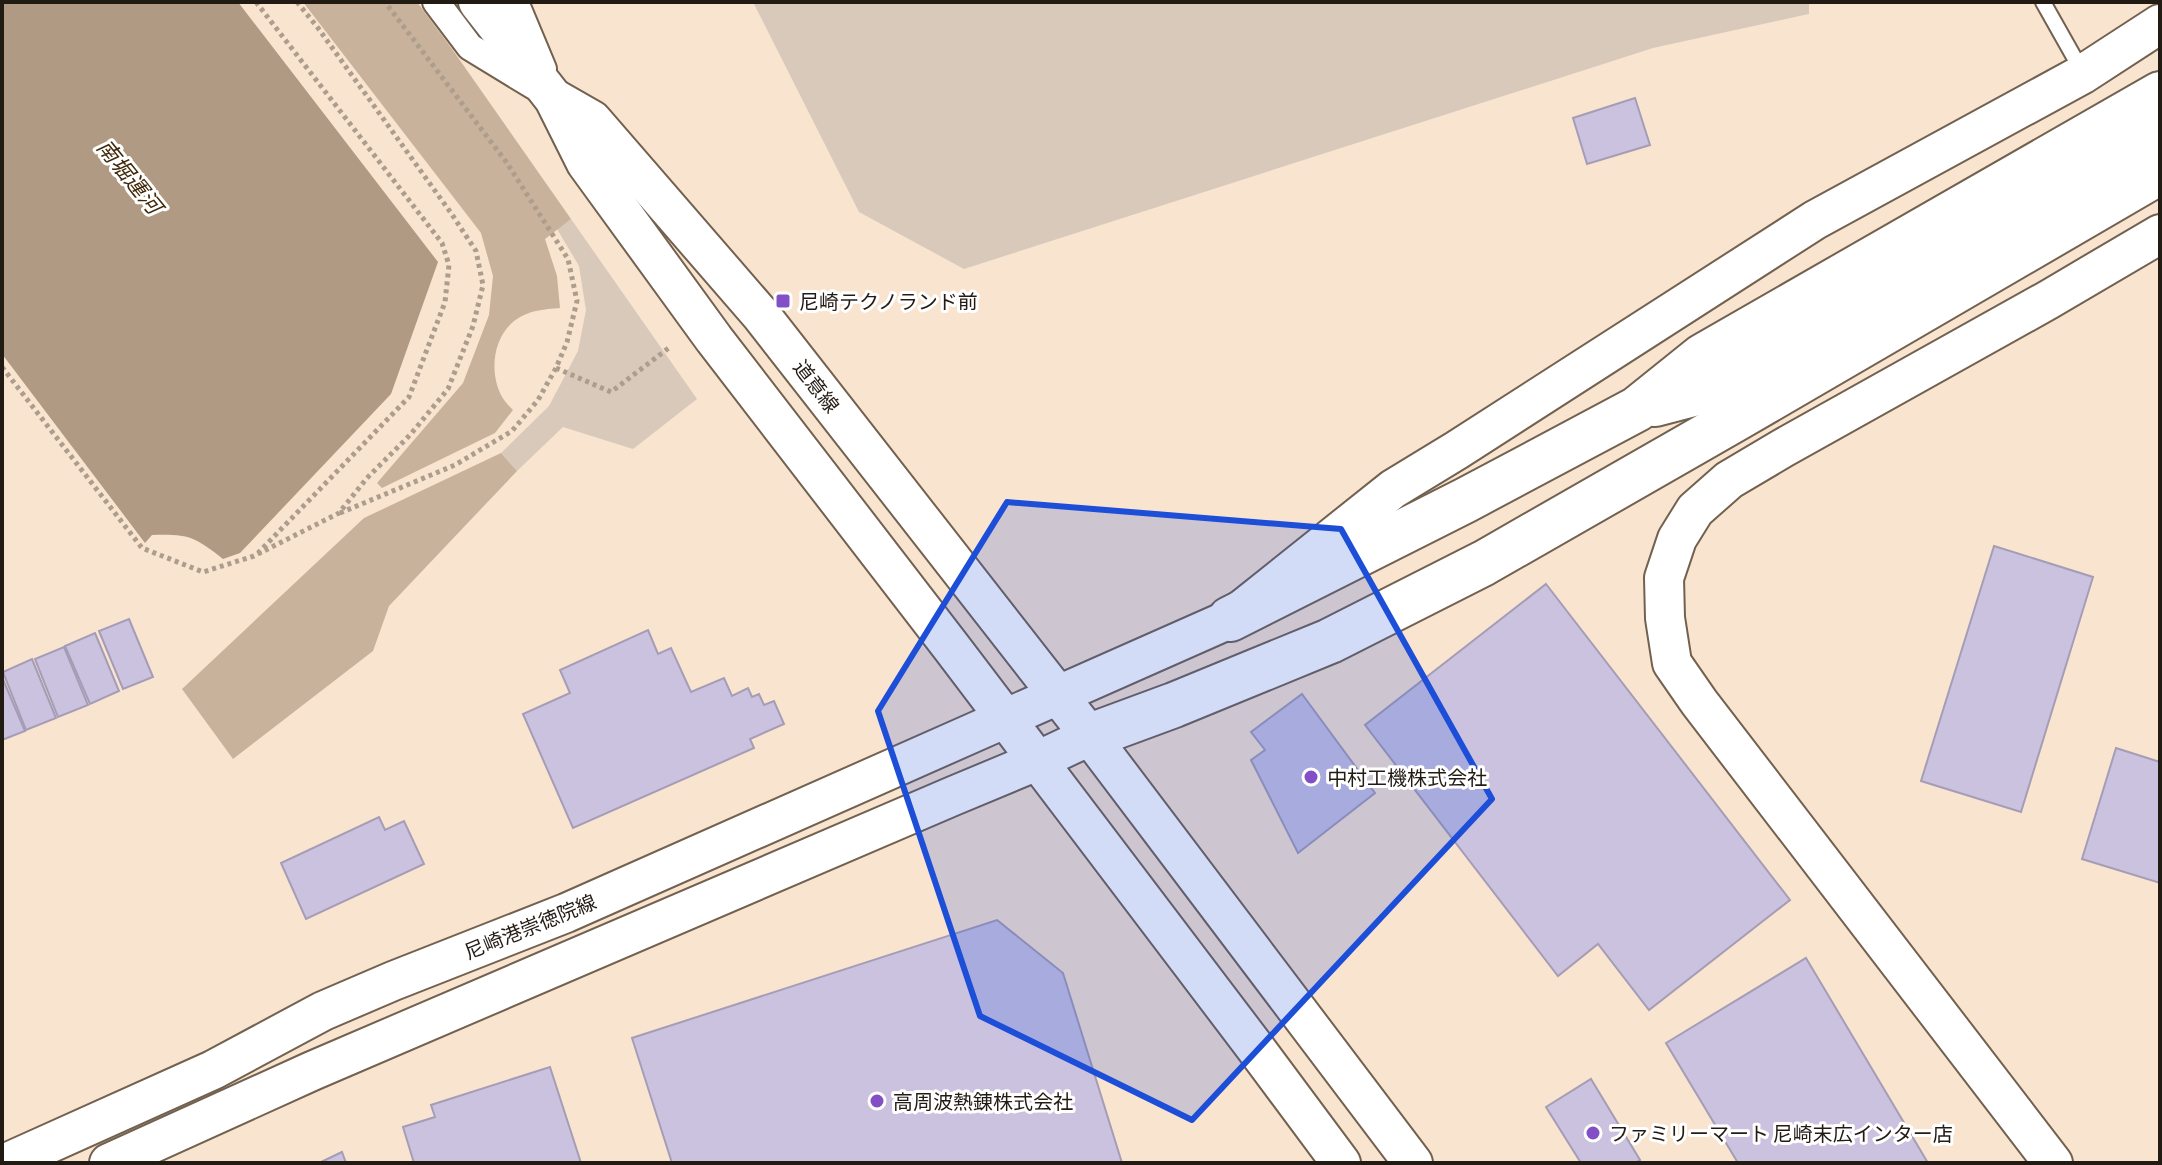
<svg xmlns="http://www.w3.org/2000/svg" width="2162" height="1165" viewBox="0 0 2162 1165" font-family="Commissioner,'Noto Sans JP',sans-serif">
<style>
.green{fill:#d8c9ba}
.forest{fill:#c8b29b}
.water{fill:#b09a83}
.building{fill:#cbc2df;stroke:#a59db5;stroke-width:2}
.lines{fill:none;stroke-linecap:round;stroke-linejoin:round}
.lane-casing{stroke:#72614f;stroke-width:18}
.street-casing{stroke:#72614f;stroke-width:30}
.secondary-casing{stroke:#72614f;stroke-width:42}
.highway-casing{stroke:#72614f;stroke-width:48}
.path{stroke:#ad9d8d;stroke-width:5;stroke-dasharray:4 4;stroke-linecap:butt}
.lane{stroke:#fff;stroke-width:14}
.street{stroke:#fff;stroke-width:26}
.secondary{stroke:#fff;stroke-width:38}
.highway{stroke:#fff;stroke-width:44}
.marked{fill:#1d4ed8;fill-opacity:0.2;stroke:#1d4ed8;stroke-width:6;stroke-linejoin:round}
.poi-dot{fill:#834fc6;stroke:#fff;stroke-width:3}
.labels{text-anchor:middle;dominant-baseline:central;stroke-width:6;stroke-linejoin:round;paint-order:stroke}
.poi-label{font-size:20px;fill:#221b14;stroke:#fff;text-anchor:start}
.street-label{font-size:20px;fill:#221b14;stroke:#fff}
.water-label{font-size:22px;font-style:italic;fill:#412809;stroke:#fff}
</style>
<rect width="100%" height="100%" fill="#f9e4d0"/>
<g class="green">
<polygon points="753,2 1809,2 1809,14 1653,48 964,269 859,212"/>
<polygon points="571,219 697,399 633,449 563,427 517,471 501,453 549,406 578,351 586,310 579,266 557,229"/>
</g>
<g class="forest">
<path d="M 303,2 L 417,2 L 452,49 L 571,219 L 545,239 L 557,276 L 560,308 C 546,309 534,310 522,316 C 494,330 488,369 501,395 C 504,401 509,406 513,410 L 495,433 L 382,488 L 377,483 L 463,383 L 489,315 L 493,276 L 481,233 Z"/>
<polygon points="501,453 517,471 389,606 373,651 233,759 182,689 364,518"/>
</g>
<path class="water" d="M 2,2 L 238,2 L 438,262 L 391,394 L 240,553 L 223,559 C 194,536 188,534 152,535 L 145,543 L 2,354 Z"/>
<g class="building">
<polygon points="1635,98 1650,145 1587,164 1573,118"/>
<polygon points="1994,546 2093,577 2021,812 1921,781"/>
<polygon points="1546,584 1790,900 1649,1010 1598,944 1558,976 1365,725"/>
<polygon points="129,619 153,677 123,689 99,631"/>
<polygon points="648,630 658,654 671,648 691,692 724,678 732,696 748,688 752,697 759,694 764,705 774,701 784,724 750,739 754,748 573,828 523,714 570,693 560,670"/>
<polygon points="95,633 119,691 90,704 65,646"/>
<polygon points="64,647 88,705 58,717 35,659"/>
<polygon points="32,659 56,718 26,730 3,672"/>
<polygon points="2,677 25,731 2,740"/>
<polygon points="1302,694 1375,793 1298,853 1251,760 1265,750 1251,732"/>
<polygon points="2116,748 2160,762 2160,883 2082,859"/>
<polygon points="379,817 385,830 404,821 424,864 306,919 281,863"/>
<polygon points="997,920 1063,973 1122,1163 672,1163 632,1038"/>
<polygon points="1806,958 1928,1163 1738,1163 1666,1043"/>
<polygon points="550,1067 581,1163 414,1163 403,1127 435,1117 431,1105"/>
<polygon points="1591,1079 1640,1160 1635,1163 1581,1163 1546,1107"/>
<polygon points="342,1152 346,1163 319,1163"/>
</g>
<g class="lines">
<g class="lane-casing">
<polyline id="lane" points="2043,2 2083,73"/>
</g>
<g class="street-casing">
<g id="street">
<polyline points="436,2 470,47 534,86"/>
<polyline points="515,2 543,69"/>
</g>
</g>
<g class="secondary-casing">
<g id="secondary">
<polyline points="478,2 554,99 586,163 714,339 952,648 1254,1046 1341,1163"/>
<polyline points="557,100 592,120 761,315 1090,736 1413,1163"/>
<polyline points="6,1163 213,1070 323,1011 393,981 566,913 1230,619 1393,489 1457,450 1815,220 2083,74 2160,24"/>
<polyline points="109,1163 312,1071 953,796 1037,761 1090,736"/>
<polyline points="2053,1163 1699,702 1672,663 1665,618 1664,578 1677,539 1695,510 1729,480 1783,448 2048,300 2160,234"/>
</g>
</g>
<g class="highway-casing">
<g id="highway">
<polyline points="1655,404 1720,387 2160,132"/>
<polyline points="1230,619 1466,500 1637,409 1703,356 2160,94"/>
<polyline points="1090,736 1174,705 1330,641 1484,563 1739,417 2160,172"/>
</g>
</g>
<g class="path">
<polyline points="256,2 442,243 449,265 445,302 409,397 258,553"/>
<polyline points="2,367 142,548 203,572 254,556 339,513 367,478 410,435 448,389 473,326 483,285 476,251 451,213 318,28 297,2"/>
<polyline points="556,368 611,392 670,347"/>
<polyline points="340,513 455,465 512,431 538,400 556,368 567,342 577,301 568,259 507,163 385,2"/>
</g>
<use href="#lane" class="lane"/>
<use href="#street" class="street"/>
<use href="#secondary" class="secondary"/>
<use href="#highway" class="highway"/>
</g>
<path class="marked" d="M 1007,502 L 1341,529 L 1492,799 L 1192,1120 L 980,1016 L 878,711 Z"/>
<g class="poi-dot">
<rect x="775" y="293" width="16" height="16" rx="4"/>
<circle cx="1311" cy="777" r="8"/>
<circle cx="877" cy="1101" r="8"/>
<circle cx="1593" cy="1133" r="8"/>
</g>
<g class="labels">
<g class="poi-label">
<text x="799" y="301">尼崎テクノランド前</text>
<text x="1327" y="777">中村工機株式会社</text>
<text x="893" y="1101">高周波熱錬株式会社</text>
<text x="1609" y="1133">ファミリーマート 尼崎末広インター店</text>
</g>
<g class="street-label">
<text transform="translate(817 386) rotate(52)">道意線</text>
<text transform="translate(530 926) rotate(-22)">尼崎港崇徳院線</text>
</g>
<g class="water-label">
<text transform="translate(130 176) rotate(51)">南堀運河</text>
</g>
</g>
<rect width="2162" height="1165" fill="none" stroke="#221b14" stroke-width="8"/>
</svg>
